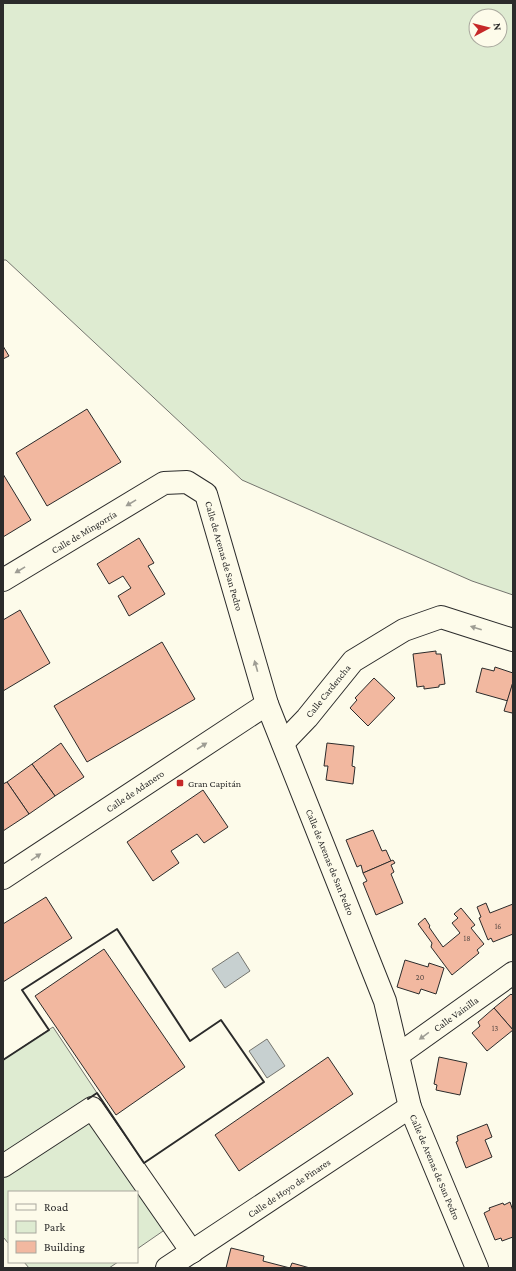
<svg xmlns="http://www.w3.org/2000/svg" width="516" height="1271" viewBox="0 0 516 1271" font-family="'Crimson Pro',serif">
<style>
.green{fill:#deebd1;stroke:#74746e;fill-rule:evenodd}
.water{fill:#c7d0d0;stroke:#74746e}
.building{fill:#f2b8a0;stroke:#2b2b2b}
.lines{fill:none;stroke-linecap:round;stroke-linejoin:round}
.minor-casing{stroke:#2b2b2b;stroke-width:24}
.minor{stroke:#fdfbea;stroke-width:22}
.wall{stroke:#2b2b2b;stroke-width:2}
.oneway{fill:#9e9d94}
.poi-dot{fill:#c62828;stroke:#fdfbea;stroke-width:1.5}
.labels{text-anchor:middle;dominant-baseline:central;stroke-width:3;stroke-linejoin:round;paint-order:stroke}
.number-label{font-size:8px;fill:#5d4e48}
.street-label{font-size:10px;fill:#2b2b2b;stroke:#fdfbea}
.poi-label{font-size:10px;fill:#2b2b2b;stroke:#fdfbea;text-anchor:start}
</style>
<rect width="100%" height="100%" fill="#fdfbea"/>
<g class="green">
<path d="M 3,3 L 513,3 L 513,595 L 472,581 L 242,480 L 6,260 L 3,260 ZM 476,16 L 500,16 L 500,40 L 476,40 Z"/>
<polygon points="53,1027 97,1093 3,1155 3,1060"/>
<polygon points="92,1119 166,1229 137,1249 137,1192 9,1192 9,1244 3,1237 3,1175"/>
<polygon points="24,1262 118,1262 109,1268 29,1268"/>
</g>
<g class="water">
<polygon points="238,952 250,971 225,988 212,969"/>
<polygon points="267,1039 285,1066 267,1078 249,1051"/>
</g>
<g class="building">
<polygon points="3,346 9,356 3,359"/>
<polygon points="87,409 121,462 47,506 16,453"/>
<polygon points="3,474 31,520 3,537"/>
<polygon points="139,538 154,563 148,566 165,594 129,616 118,596 131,588 123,576 109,584 97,564"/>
<polygon points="20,610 50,663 3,691 3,620"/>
<polygon points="162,642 195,699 87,762 54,706"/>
<polygon points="436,651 436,654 441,654 445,684 439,685 439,687 424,689 424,686 417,687 413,654"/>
<polygon points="495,667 513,673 513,682 508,701 476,692 482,668 494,671"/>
<polygon points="374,678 395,698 368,726 350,708 357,700 355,698"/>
<polygon points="513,682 513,710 512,713 504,711"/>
<polygon points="61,743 84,777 55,796 32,764"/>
<polygon points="327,743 354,746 352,766 355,767 353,784 326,780 328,766 324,766"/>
<polygon points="32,764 55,796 29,814 7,782"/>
<polygon points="7,782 29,814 3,831 3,784"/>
<polygon points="203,790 228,827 204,843 197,834 171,851 179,863 153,881 127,842"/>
<polygon points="373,830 382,851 386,850 391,861 363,873 361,865 357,867 346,840"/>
<polygon points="393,860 395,863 391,865 394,872 391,874 403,903 376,915 363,883 367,881 363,873"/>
<polygon points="46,897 72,938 3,982 3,924"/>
<polygon points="486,903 490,913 513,904 513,934 493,942 491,938 488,940 479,918 481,917 477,907"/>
<polygon points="461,908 475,925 471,928 484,944 477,950 479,953 452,975 431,947 432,943 418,924 425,918 430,926 429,927 443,947 460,933 452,923 458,918 454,914"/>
<polygon points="104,949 185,1067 116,1115 35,996"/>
<polygon points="405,960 428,967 429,963 444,968 436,994 421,989 419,994 397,987"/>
<polygon points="511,994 513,996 513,1030 494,1008"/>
<polygon points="494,1008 513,1030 487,1051 472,1033 480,1026 478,1022"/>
<polygon points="328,1057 353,1094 239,1171 215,1135"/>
<polygon points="439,1057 467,1063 460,1095 436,1090 437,1085 434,1084"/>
<polygon points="487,1124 492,1137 485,1140 492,1157 466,1168 456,1142 458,1141 457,1136"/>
<polygon points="510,1202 513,1211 513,1237 502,1241 501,1238 495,1240 484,1213 490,1210 489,1208 503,1203 504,1205"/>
<polygon points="231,1248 264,1256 263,1261 290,1268 226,1268"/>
<polygon points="292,1263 310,1268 290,1268"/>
</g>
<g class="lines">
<g class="minor-casing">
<g id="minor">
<polyline points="3,580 164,483 187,482 206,494 267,704 385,1001 410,1107 477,1268"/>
<polyline points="283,743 307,718 353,661 404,630 441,617 513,640"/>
<polyline points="3,878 267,704"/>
<polyline points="398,1055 513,973"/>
<polyline points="3,1166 92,1108 192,1252"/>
<polyline points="167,1268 410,1107"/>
</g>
</g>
<use href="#minor" class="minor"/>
<polyline class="wall" points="3,1060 49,1030 22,990 117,929 190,1041 221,1020 264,1082 144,1163 97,1093 88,1099"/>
</g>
<defs><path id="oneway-solid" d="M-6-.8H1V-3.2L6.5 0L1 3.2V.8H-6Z"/></defs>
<g class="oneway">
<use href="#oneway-solid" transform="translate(131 503) rotate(149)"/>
<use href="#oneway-solid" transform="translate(20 570) rotate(149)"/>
<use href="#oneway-solid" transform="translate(476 628) rotate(-163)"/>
<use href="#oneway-solid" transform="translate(256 666) rotate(-106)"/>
<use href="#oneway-solid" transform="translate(202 746) rotate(-33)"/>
<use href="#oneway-solid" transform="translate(36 857) rotate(-34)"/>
<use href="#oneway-solid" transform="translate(424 1036) rotate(144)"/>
</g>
<rect class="poi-dot" x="176" y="779" width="8" height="8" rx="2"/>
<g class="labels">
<g class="number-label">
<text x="498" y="926">16</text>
<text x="467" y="938">18</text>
<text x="420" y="977">20</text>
<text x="495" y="1028">13</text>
</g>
<g class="street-label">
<text transform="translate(84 532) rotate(-31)">Calle de Mingorría</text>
<text transform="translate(224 556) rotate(74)">Calle de Arenas de San Pedro</text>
<text transform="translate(328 691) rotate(-51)">Calle Cardencha</text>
<text transform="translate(135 791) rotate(-34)">Calle de Adanero</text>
<text transform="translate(330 862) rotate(68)">Calle de Arenas de San Pedro</text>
<text transform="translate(456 1014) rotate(-36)">Calle Vainilla</text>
<text transform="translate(435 1167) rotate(67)">Calle de Arenas de San Pedro</text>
<text transform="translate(289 1188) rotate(-34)">Calle de Hoyo de Pinares</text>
</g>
<g class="poi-label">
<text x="188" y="783">Gran Capitán</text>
</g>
</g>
<rect width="516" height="1271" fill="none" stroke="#2b2b2b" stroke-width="8"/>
<rect x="8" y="1191" width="130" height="72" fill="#fdfbea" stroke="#a9a89e"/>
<rect x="16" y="1204" width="20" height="6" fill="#fdfbea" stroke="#a9a89e"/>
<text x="44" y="1211" font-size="12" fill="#2b2b2b">Road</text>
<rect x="16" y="1221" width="20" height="12" fill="#deebd1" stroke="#a9a89e"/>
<text x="44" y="1231" font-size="12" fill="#2b2b2b">Park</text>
<rect x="16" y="1241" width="20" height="12" fill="#f2b8a0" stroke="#a9a89e"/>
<text x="44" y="1251" font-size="12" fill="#2b2b2b">Building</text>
<g transform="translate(488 28) rotate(83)"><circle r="19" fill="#fdfbea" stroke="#a9a89e"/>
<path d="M0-3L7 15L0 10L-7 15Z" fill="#c62828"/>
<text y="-6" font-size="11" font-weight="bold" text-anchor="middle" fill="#2b2b2b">N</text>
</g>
</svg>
